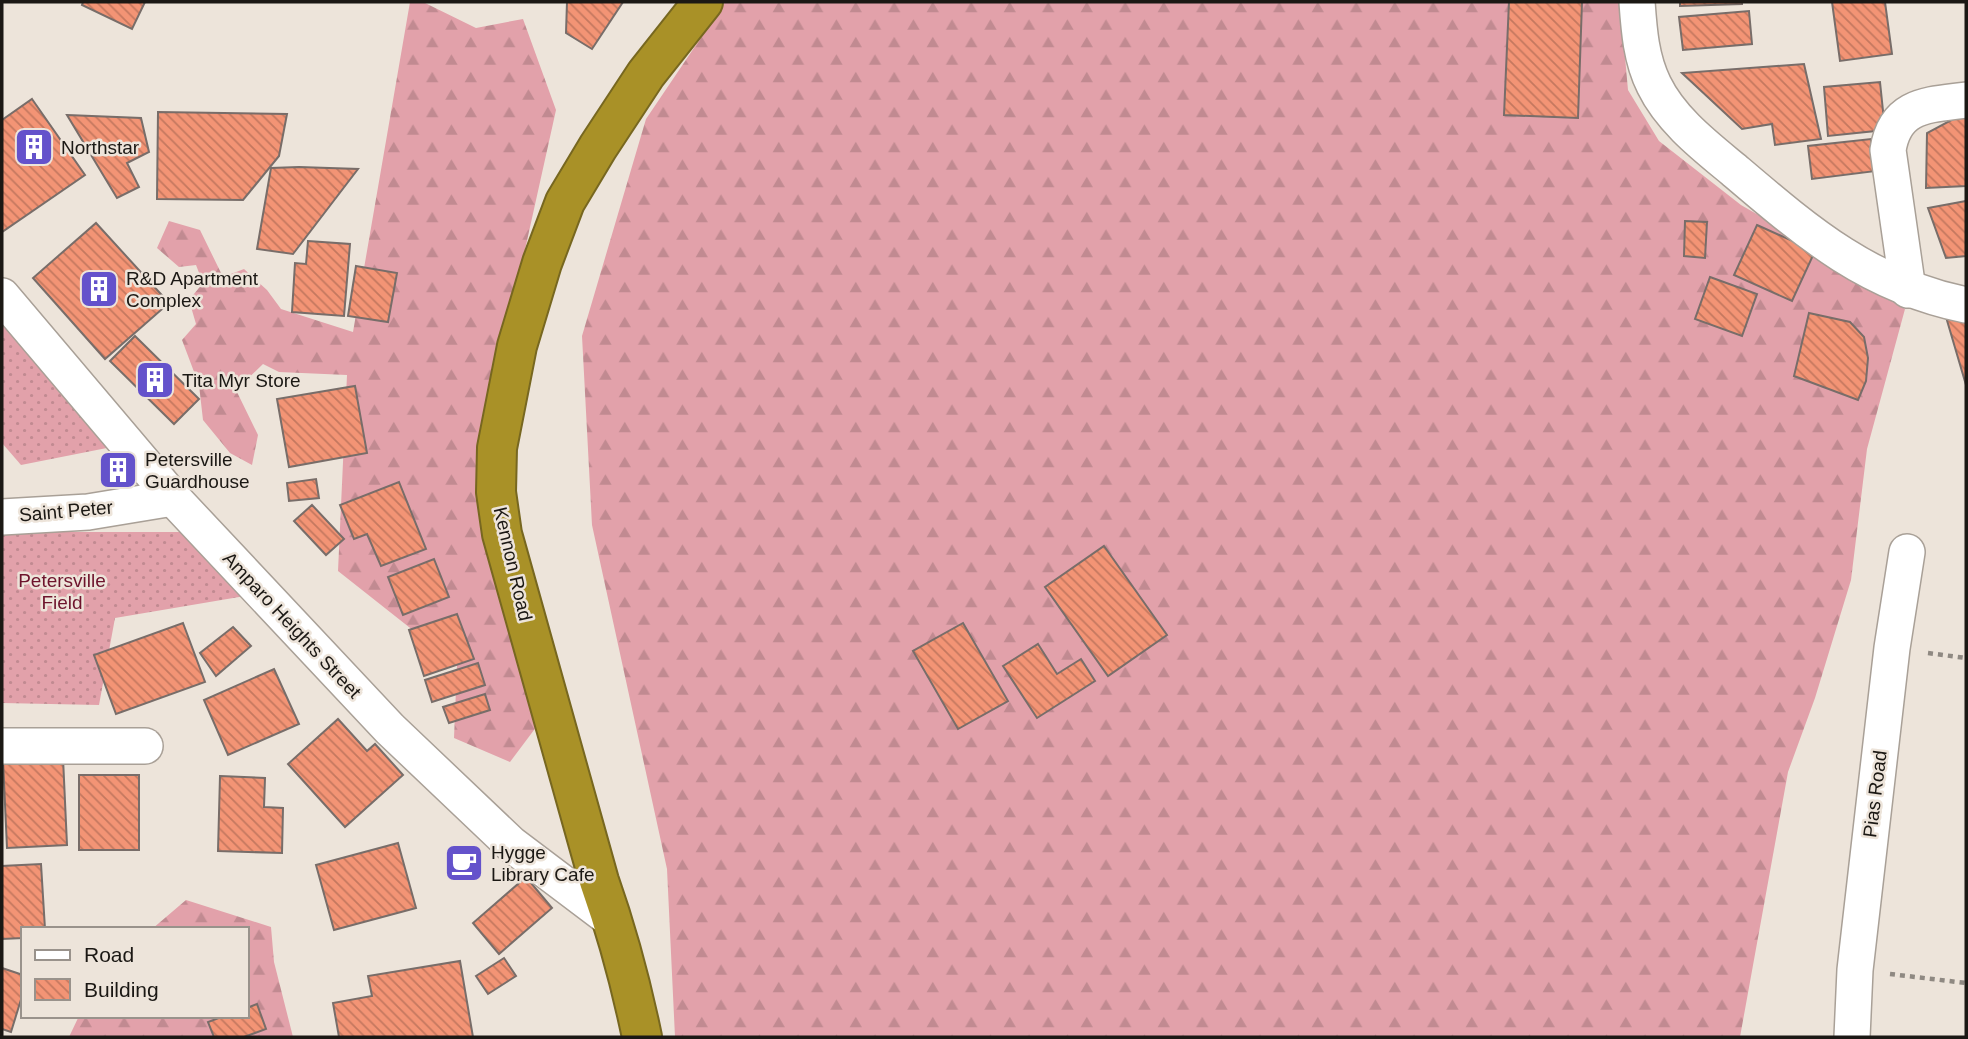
<svg xmlns="http://www.w3.org/2000/svg" width="1968" height="1039" viewBox="0 0 1968 1039" font-family="Helvetica,sans-serif">
<style>
.grass{fill:url(#grass-dots)}
.forest{fill:url(#forest-firs)}
.building{fill:url(#building-back-hatch);stroke:#786d69;stroke-width:2}
.lines{fill:none;stroke-linecap:round;stroke-linejoin:round}
.street-casing{stroke:#a9a097;stroke-width:38}
.highway-casing{stroke:#776720;stroke-width:42}
.path{stroke:#8f8982;stroke-width:4.5;stroke-dasharray:5 5;stroke-linecap:butt}
.street{stroke:#fff;stroke-width:35}
.highway{stroke:#a99127;stroke-width:38}
.labels{text-anchor:middle;dominant-baseline:central;stroke-width:5;stroke-linejoin:round;paint-order:stroke}
.poi-label{font-size:19px;fill:#1b1814;stroke:#ede4da;text-anchor:start}
.street-label{font-size:19px;fill:#1b1814;stroke:#ede4da}
.park-label{font-size:19px;fill:#6d132c;stroke:#ede4da}
</style>
<defs>
<pattern id="grass-dots" width="8" height="8" patternUnits="userSpaceOnUse" patternTransform="scale(1.75)"><rect width="8" height="8" fill="#e2a1aa"/><path d="M2 2h.1M6 6h.1" fill="none" stroke="#c18a91" stroke-width="1.8" stroke-linecap="round"/></pattern>
<pattern id="forest-firs" width="22" height="20" patternUnits="userSpaceOnUse" patternTransform="scale(1.75)"><rect width="22" height="20" fill="#e2a1aa"/><path d="M5 1l3.5 6h-7zM16 11l3.5 6h-7z" fill="#c18a91"/></pattern>
<pattern id="building-back-hatch" width="6" height="6" patternUnits="userSpaceOnUse" patternTransform="scale(1.75)"><rect width="6" height="6" fill="#f39475"/><path d="M-1 5l2 2M0 0l6 6M5-1l2 2" fill="none" stroke="#c4785f"/></pattern>
</defs>
<rect width="100%" height="100%" fill="#ede4da"/>
<g class="grass">
<polygon points="2,304 127,444 21,465 2,443"/>
<polygon points="2,532 212,532 245,596 115,618 99,705 2,703"/>
</g>
<g class="forest">
<polygon points="410,2 423,2 476,28 523,19 556,110 483,439 546,714 510,762 454,738 457,665 338,571 347,375 279,372 263,364 236,390 258,435 252,465 230,453 203,420 199,385 182,340 196,324 189,300 203,283 196,265 179,267 157,248 169,221 200,230 223,277 244,269 267,290 281,309 353,332"/>
<polygon points="725,2 1620,2 1628,90 1659,141 1741,205 1833,258 1905,309 1867,449 1851,580 1815,698 1788,772 1740,1037 675,1037 667,869 592,525 582,336 646,119"/>
<polygon points="186,900 271,927 274,962 293,1037 69,1037 79,1016 247,1016 247,929 152,929"/>
</g>
<g class="building">
<polygon points="83,2 145,2 132,29 82,5"/>
<polygon points="567,2 623,2 592,49 566,33"/>
<polygon points="1509,2 1582,2 1578,118 1504,115"/>
<polygon points="1680,2 1742,2 1742,4 1680,6"/>
<polygon points="1832,2 1885,2 1892,54 1840,61"/>
<polygon points="1749,11 1752,44 1683,50 1679,17"/>
<polygon points="1804,64 1821,139 1775,145 1772,124 1742,129 1682,73"/>
<polygon points="1880,82 1885,130 1828,136 1824,87"/>
<polygon points="32,99 85,175 2,232 2,120"/>
<polygon points="158,112 287,114 279,156 243,200 157,199"/>
<polygon points="67,115 141,118 149,152 127,163 139,187 117,198"/>
<polygon points="1957,117 1966,117 1966,186 1926,188 1927,133"/>
<polygon points="1871,139 1876,171 1812,179 1808,146"/>
<polygon points="299,167 358,169 293,254 257,249 271,168"/>
<polygon points="1966,201 1966,256 1946,258 1928,208"/>
<polygon points="1685,221 1707,222 1705,258 1684,256"/>
<polygon points="96,223 169,303 105,359 33,278"/>
<polygon points="1757,225 1815,251 1792,301 1734,275"/>
<polygon points="308,241 350,244 344,316 292,312 295,263 306,264"/>
<polygon points="356,266 397,273 388,322 348,316"/>
<polygon points="1710,277 1757,294 1742,336 1695,319"/>
<polygon points="1809,313 1850,322 1864,337 1868,358 1866,381 1858,400 1794,376"/>
<polygon points="1946,317 1966,320 1966,385"/>
<polygon points="135,336 199,399 174,424 110,361"/>
<polygon points="355,386 367,453 289,467 277,399"/>
<polygon points="112,453 132,476 112,479 101,465"/>
<polygon points="316,479 319,498 289,501 287,483"/>
<polygon points="399,482 426,549 381,566 367,534 354,539 340,505"/>
<polygon points="312,505 344,539 326,555 294,521"/>
<polygon points="1104,546 1167,635 1108,676 1045,587"/>
<polygon points="434,559 449,597 403,615 388,577"/>
<polygon points="457,614 474,659 424,676 409,630"/>
<polygon points="183,623 205,682 116,714 94,655"/>
<polygon points="963,623 1008,701 958,729 913,651"/>
<polygon points="233,627 251,646 216,676 200,653"/>
<polygon points="1038,644 1057,674 1081,659 1095,681 1037,718 1003,666"/>
<polygon points="478,663 485,685 432,702 425,680"/>
<polygon points="274,669 299,724 228,755 204,700"/>
<polygon points="485,694 490,710 449,723 443,707"/>
<polygon points="338,719 367,751 375,744 403,775 345,827 288,764"/>
<polygon points="63,758 67,845 7,848 3,760"/>
<rect x="79" y="775" width="60" height="75"/>
<polygon points="220,776 265,778 264,807 283,808 282,853 218,851"/>
<polygon points="398,843 416,908 334,930 316,865"/>
<polygon points="41,864 45,929 23,929 23,938 2,939 2,866"/>
<polygon points="526,877 552,908 499,954 473,923"/>
<polygon points="504,958 516,976 488,994 476,976"/>
<polygon points="460,961 473,1037 339,1037 333,1003 372,996 368,976"/>
<polygon points="2,968 23,975 23,993 11,1032 2,1029"/>
<polygon points="257,1004 266,1029 244,1037 214,1037 208,1022 224,1016 247,1016 247,1008"/>
</g>
<g class="lines">
<g class="street-casing">
<g id="street">
<path d="M 1637,2 C 1639,30 1641,59 1654,85 C 1671,120 1705,146 1734,170 C 1808,233 1868,285 1966,305"/>
<path d="M 1908,290 L 1888,150 C 1895,104 1928,105 1966,100"/>
<polyline points="2,296 173,498 390,729 511,844 613,921"/>
<polyline points="2,517 88,512 173,498"/>
<polyline points="2,746 145,746"/>
<polyline points="1852,1037 1855,970 1892,648 1907,552"/>
</g>
</g>
<g class="highway-casing">
<path id="highway" d="M 642,1037 C 631,984 617,932 599,881 L 502,534 L 496,492 L 497,448 L 517,346 L 542,263 L 565,202 L 598,147 L 646,74 L 703,2"/>
</g>
<g class="path">
<polyline points="1928,653 1966,658"/>
<polyline points="1890,974 1966,983"/>
</g>
<use href="#street" class="street"/>
<use href="#highway" class="highway"/>
</g>
<defs>
<g id="building-square" transform="scale(2.0125)"><rect x="-9" y="-9" width="18" height="18" rx="4" fill="#6452cb" stroke="#ede4da"/><path d="M-4-6H4V6H1V3H-1V6H-4ZM-2.5-4.3h1.7v1.8h-1.7ZM.8-4.3h1.7v1.8H.8ZM-2.5-1h1.7V.8h-1.7ZM.8-1h1.7V.8H.8Z" fill="#fff"/></g>
<g id="cafe-square" transform="scale(2.0125)"><rect x="-9" y="-9" width="18" height="18" rx="4" fill="#6452cb" stroke="#ede4da"/><path d="M-5.5-4.5H6V0H3Q3 3.5 0 3.5H-2.5Q-5.5 3.5-5.5 0ZM3-3.2v2h1.7v-2ZM-6 4.5H4V6H-6Z" fill="#fff"/></g>
</defs>
<g fill-rule="evenodd">
<use href="#building-square" x="34" y="147"/>
<use href="#building-square" x="99" y="289"/>
<use href="#building-square" x="155" y="380"/>
<use href="#building-square" x="118" y="470"/>
<use href="#cafe-square" x="464" y="863"/>
</g>
<g class="labels">
<g class="poi-label">
<text x="61" y="147">Northstar</text>
<text x="126" y="278">R&amp;D Apartment<tspan x="126" dy="22">Complex</tspan></text>
<text x="182" y="380">Tita Myr Store</text>
<text x="145" y="459">Petersville<tspan x="145" dy="22">Guardhouse</tspan></text>
<text x="491" y="852">Hygge<tspan x="491" dy="22">Library Cafe</tspan></text>
</g>
<g class="street-label">
<text transform="translate(66 511) rotate(-5)">Saint Peter</text>
<text transform="translate(513 564) rotate(77)">Kennon Road</text>
<text transform="translate(292 625) rotate(47)">Amparo Heights Street</text>
<text transform="translate(1875 794) rotate(-83)">Pias Road</text>
</g>
<g class="park-label">
<text x="62" y="580">Petersville<tspan x="62" dy="22">Field</tspan></text>
</g>
</g>
<rect width="1968" height="1039" fill="none" stroke="#1b1814" stroke-width="7"/>
<rect x="21" y="927" width="228" height="91" fill="#ede4da" stroke="#99928b" stroke-width="2"/>
<rect x="35" y="950" width="35" height="10" fill="#ffffff" stroke="#99928b" stroke-width="2"/>
<text x="84" y="962" font-size="21" fill="#1b1814">Road</text>
<rect x="35" y="979" width="35" height="21" fill="url(#building-back-hatch)" stroke="#99928b" stroke-width="2"/>
<text x="84" y="997" font-size="21" fill="#1b1814">Building</text>
</svg>
